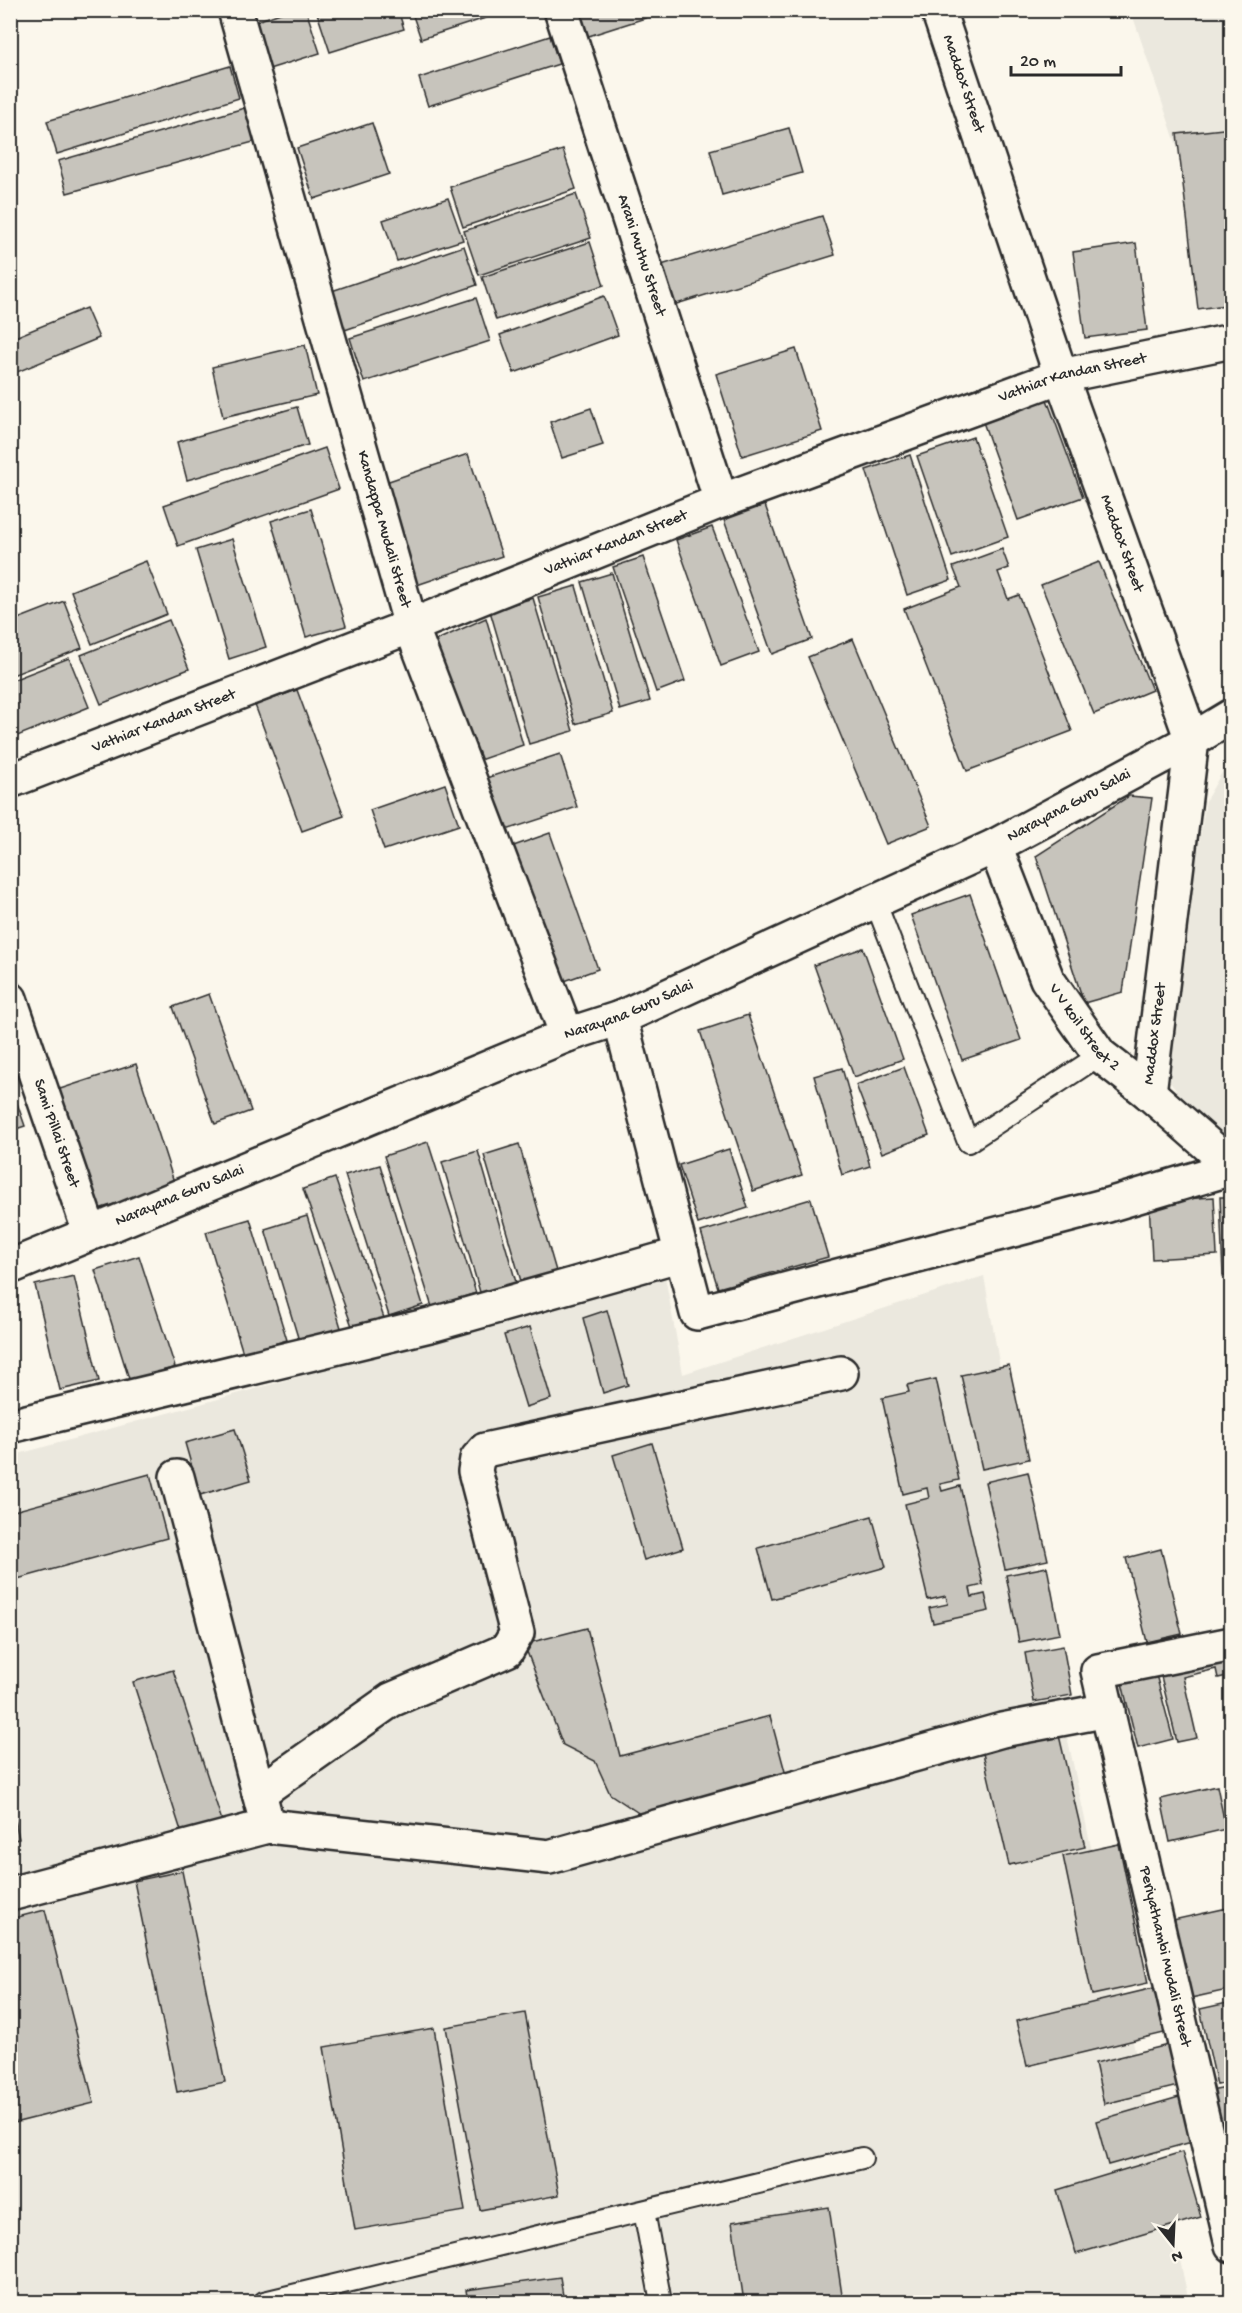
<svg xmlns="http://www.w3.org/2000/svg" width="1242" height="2313" viewBox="0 0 1242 2313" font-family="'Gochi Hand',sans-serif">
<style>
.built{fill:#ebe8de}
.building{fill:#c7c4bc;stroke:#2b2b2b;stroke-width:1.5}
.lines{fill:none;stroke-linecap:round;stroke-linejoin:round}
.lane-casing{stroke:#2b2b2b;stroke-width:24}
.street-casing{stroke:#2b2b2b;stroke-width:38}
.secondary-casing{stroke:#2b2b2b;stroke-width:38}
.lane{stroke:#fbf7ec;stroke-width:20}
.street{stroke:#fbf7ec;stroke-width:33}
.secondary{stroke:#fbf7ec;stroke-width:33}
.labels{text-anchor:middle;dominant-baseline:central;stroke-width:4.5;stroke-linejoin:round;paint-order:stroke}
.street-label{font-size:16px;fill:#2b2b2b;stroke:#fbf7ec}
</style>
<rect width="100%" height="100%" fill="#fbf7ec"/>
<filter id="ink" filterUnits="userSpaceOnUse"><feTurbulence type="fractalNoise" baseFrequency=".0167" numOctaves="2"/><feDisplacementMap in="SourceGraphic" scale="12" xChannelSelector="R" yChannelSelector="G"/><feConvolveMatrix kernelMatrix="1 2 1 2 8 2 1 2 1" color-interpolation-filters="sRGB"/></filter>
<g filter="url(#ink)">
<g class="built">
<polygon points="1131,11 1231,11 1231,140 1180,155"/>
<polygon points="1231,764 1231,1154 1223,1151 1162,1072 1206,800 1224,769"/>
<polygon points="665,1276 683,1374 984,1276 1052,1666 1189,2302 11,2302 11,1456"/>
</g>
<g class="building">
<polygon points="289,10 306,10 320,53 269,69 254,22"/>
<polygon points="316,10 398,10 404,29 330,52"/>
<polygon points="411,10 510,10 421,39"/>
<polygon points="563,10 660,10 661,13 573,41"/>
<polygon points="550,36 559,64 428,106 419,78"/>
<polygon points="230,66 239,98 57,154 47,121"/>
<polygon points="248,107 257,141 67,193 58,161"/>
<polygon points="372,123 389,174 314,199 297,148"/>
<polygon points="789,128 802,173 722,195 710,150"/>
<polygon points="1232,128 1232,304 1198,309 1177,134"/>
<polygon points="563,150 576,189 463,227 450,187"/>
<polygon points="576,194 591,238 479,275 464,231"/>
<polygon points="448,198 463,240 397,261 383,220"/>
<polygon points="822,216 835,255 670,306 658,266"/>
<polygon points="590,242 604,285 496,320 482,277"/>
<polygon points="1136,243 1147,330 1085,338 1073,252"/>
<polygon points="464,246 477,285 333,334 320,295"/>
<polygon points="604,296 618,335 514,373 500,335"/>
<polygon points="476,298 490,341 364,382 350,338"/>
<polygon points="86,308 99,338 10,375 10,339"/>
<polygon points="305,345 317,395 223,417 212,367"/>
<polygon points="796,349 822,431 742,456 716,374"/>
<polygon points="1042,386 1083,497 1018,520 978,408"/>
<polygon points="297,407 308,445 187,480 177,442"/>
<polygon points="591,408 603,445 562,458 550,422"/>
<polygon points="973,437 1008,537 952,557 917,456"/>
<polygon points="325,448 339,489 178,546 164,505"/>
<polygon points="468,454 502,556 414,586 380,484"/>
<polygon points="910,455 951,580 907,595 866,470"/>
<polygon points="765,505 812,639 772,654 724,520"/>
<polygon points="311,509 346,626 306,637 271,521"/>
<polygon points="712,527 759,652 721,666 676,540"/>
<polygon points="232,539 266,647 229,659 196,550"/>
<polygon points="1002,549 1009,568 998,572 1008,599 1019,595 1072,731 967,771 904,609 961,587 953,567"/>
<polygon points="643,557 685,681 656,692 613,567"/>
<polygon points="146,561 167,614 92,644 71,591"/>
<polygon points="1099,562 1152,690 1094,714 1041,585"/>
<polygon points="612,573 650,701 620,710 582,582"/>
<polygon points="576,586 613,713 575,724 538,597"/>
<polygon points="533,598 573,731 529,744 490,611"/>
<polygon points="64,601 82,648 10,676 10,622"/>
<polygon points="486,618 523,745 468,764 428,644"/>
<polygon points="169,620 189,669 101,704 81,655"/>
<polygon points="853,639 931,826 886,844 808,657"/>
<polygon points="69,658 89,707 10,739 10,681"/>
<polygon points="297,690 344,816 302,831 255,705"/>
<polygon points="560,754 577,807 494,834 477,781"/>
<polygon points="445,784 459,825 384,850 370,810"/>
<polygon points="1129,796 1152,798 1123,992 1084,1003 1036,856"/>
<polygon points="550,833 598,969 556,984 508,848"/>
<polygon points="970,894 1021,1040 962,1060 911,915"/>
<polygon points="863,948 903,1059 854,1077 814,965"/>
<polygon points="209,994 251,1111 215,1124 173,1007"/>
<polygon points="748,1015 802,1175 753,1191 700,1031"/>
<polygon points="136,1064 175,1185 92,1211 54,1091"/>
<polygon points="904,1067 929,1135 882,1153 856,1085"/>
<polygon points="842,1068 870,1166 842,1175 814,1076"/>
<polygon points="10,1083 25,1126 10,1131"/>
<polygon points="428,1142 476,1293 432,1307 384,1156"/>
<polygon points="519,1144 558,1278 523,1288 484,1155"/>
<polygon points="729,1149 748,1208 698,1224 679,1165"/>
<polygon points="478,1151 518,1289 482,1299 442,1162"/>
<polygon points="380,1165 423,1305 389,1316 345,1175"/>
<polygon points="335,1178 384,1318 353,1329 303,1189"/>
<polygon points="1214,1197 1217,1255 1152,1259 1149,1201"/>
<polygon points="1220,1197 1232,1197 1232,1275 1223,1276"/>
<polygon points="811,1199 828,1257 718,1288 701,1232"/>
<polygon points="307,1216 342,1331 300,1344 265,1229"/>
<polygon points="250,1219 287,1340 243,1353 206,1232"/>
<polygon points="139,1256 175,1367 130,1382 95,1270"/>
<polygon points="74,1276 99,1381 60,1390 35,1285"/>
<polygon points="607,1310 628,1385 603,1393 583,1318"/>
<polygon points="530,1327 551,1399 526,1407 504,1335"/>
<polygon points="1009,1365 1029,1459 982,1469 961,1375"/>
<polygon points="936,1379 959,1480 940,1484 942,1491 960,1486 983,1585 970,1588 972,1597 985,1594 989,1611 933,1623 929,1608 948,1604 946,1596 928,1600 905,1504 929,1498 927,1488 903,1494 882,1398 909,1392 907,1385"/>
<polygon points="235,1429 251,1480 200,1495 185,1443"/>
<polygon points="652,1443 683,1548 644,1560 613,1455"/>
<polygon points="1028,1472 1048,1560 1005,1569 985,1482"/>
<polygon points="150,1474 167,1538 10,1581 10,1512"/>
<polygon points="872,1516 886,1567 772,1599 758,1548"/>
<polygon points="1161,1549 1182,1634 1147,1642 1126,1558"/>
<polygon points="1047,1567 1060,1634 1019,1642 1006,1575"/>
<polygon points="587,1628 620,1756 770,1716 787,1779 640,1814 610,1794 595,1761 563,1745 524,1644"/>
<polygon points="1063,1646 1072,1695 1034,1702 1025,1653"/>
<polygon points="1232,1649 1232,1675 1218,1678 1216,1669 1183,1677 1197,1738 1177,1742 1158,1664"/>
<polygon points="1154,1667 1173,1739 1138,1748 1120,1675"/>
<polygon points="173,1670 223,1824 183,1837 133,1682"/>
<polygon points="1058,1731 1085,1847 1009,1865 982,1749"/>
<polygon points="1217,1786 1226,1829 1170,1842 1161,1799"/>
<polygon points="10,1795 19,1839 10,1841"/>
<polygon points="1119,1844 1148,1983 1092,1995 1063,1856"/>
<polygon points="182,1871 225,2082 177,2092 134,1881"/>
<polygon points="1232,1907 1232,1989 1191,1998 1173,1920"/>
<polygon points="45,1910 94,2103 14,2123 10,2109 10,1919"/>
<polygon points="1154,1988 1164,2033 1027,2066 1016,2021"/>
<polygon points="1232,2002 1232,2082 1217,2085 1200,2009"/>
<polygon points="525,2013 559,2195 480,2210 446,2027"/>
<polygon points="434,2028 465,2211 355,2230 324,2047"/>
<polygon points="1168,2045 1178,2086 1104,2104 1095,2063"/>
<polygon points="1232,2087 1232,2136 1220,2139 1210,2091"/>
<polygon points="1186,2095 1199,2140 1108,2165 1096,2121"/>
<polygon points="1182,2152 1201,2217 1076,2254 1057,2190"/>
<polygon points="829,2207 843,2302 744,2302 732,2222"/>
<polygon points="560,2277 564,2302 468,2302 466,2290"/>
</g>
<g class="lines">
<g class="lane-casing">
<g id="lane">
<polyline points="875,901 968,1142 1100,1055"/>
<polyline points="644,2211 661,2302"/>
<polyline points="264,2302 862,2158"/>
</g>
</g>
<g class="street-casing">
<g id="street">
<path id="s1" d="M 235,10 L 411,626 L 567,1035"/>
<path id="s2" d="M 561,10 L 721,501"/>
<path id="s3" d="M 10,781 L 411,626 L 721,501 L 1061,376 L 1232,341"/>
<path id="s4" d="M 10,999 L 90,1233"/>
<polyline points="620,1018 697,1313 1108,1205 1232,1168"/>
<polyline points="10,1426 434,1324 682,1254"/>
<polyline points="177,1477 264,1812"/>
<path id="s5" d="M 1232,1644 L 1098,1671 L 1232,2245"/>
<polyline points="259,1793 391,1700 507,1650 517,1633 475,1471 477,1459 485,1450 841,1373"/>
<polyline points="10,1894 268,1826 549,1857 1002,1730 1108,1710"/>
</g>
</g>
<g class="secondary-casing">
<g id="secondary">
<path id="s6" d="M 938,10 L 1061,376 L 1192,740 L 1149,1093"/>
<path id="s7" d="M 995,846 L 1047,979 L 1100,1055 L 1149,1093 L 1232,1166"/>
<path id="s8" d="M 10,1267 L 567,1035 L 620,1018 L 995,846 L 1192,740 L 1232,716"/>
</g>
</g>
<use href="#lane" class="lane"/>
<use href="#street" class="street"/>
<use href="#secondary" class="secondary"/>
</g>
</g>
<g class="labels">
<g class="street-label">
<text stroke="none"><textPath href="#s6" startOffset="78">Maddox Street</textPath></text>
<text stroke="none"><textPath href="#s2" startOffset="258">Arani Muthu Street</textPath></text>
<text stroke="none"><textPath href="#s3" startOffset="1137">Vathiar Kandan Street</textPath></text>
<text stroke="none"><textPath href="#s1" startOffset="540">Kandappa Mudali Street</textPath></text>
<text stroke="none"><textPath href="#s3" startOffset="651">Vathiar Kandan Street</textPath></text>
<text stroke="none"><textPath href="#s6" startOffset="564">Maddox Street</textPath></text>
<text stroke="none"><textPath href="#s3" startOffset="165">Vathiar Kandan Street</textPath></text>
<text stroke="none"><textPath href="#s8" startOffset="1156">Narayana Guru Salai</textPath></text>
<text stroke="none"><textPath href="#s8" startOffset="670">Narayana Guru Salai</textPath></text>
<text stroke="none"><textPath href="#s7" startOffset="204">V V koil Street 2</textPath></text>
<text transform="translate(1156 1034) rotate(-83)">Maddox Street</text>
<text stroke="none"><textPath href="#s4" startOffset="142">Sami Pillai Street</textPath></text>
<text stroke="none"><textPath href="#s8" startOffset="184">Narayana Guru Salai</textPath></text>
<text stroke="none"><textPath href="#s5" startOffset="430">Periyathambi Mudali Street</textPath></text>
</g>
</g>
<rect width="1242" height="2313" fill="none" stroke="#fbf7ec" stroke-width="36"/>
<rect x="18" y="18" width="1206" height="2277" fill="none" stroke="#2b2b2b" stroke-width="2" filter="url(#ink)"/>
<g transform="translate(1173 2244) rotate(162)" stroke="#fbf7ec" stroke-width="4.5" paint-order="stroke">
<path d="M0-4.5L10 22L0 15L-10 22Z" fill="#2b2b2b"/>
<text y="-9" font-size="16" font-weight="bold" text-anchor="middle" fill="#2b2b2b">N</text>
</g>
<path d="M1011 66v9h110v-9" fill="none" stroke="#2b2b2b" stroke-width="3"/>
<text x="1020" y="66" font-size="18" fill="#2b2b2b" stroke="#fbf7ec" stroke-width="4.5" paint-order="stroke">20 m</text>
</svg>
